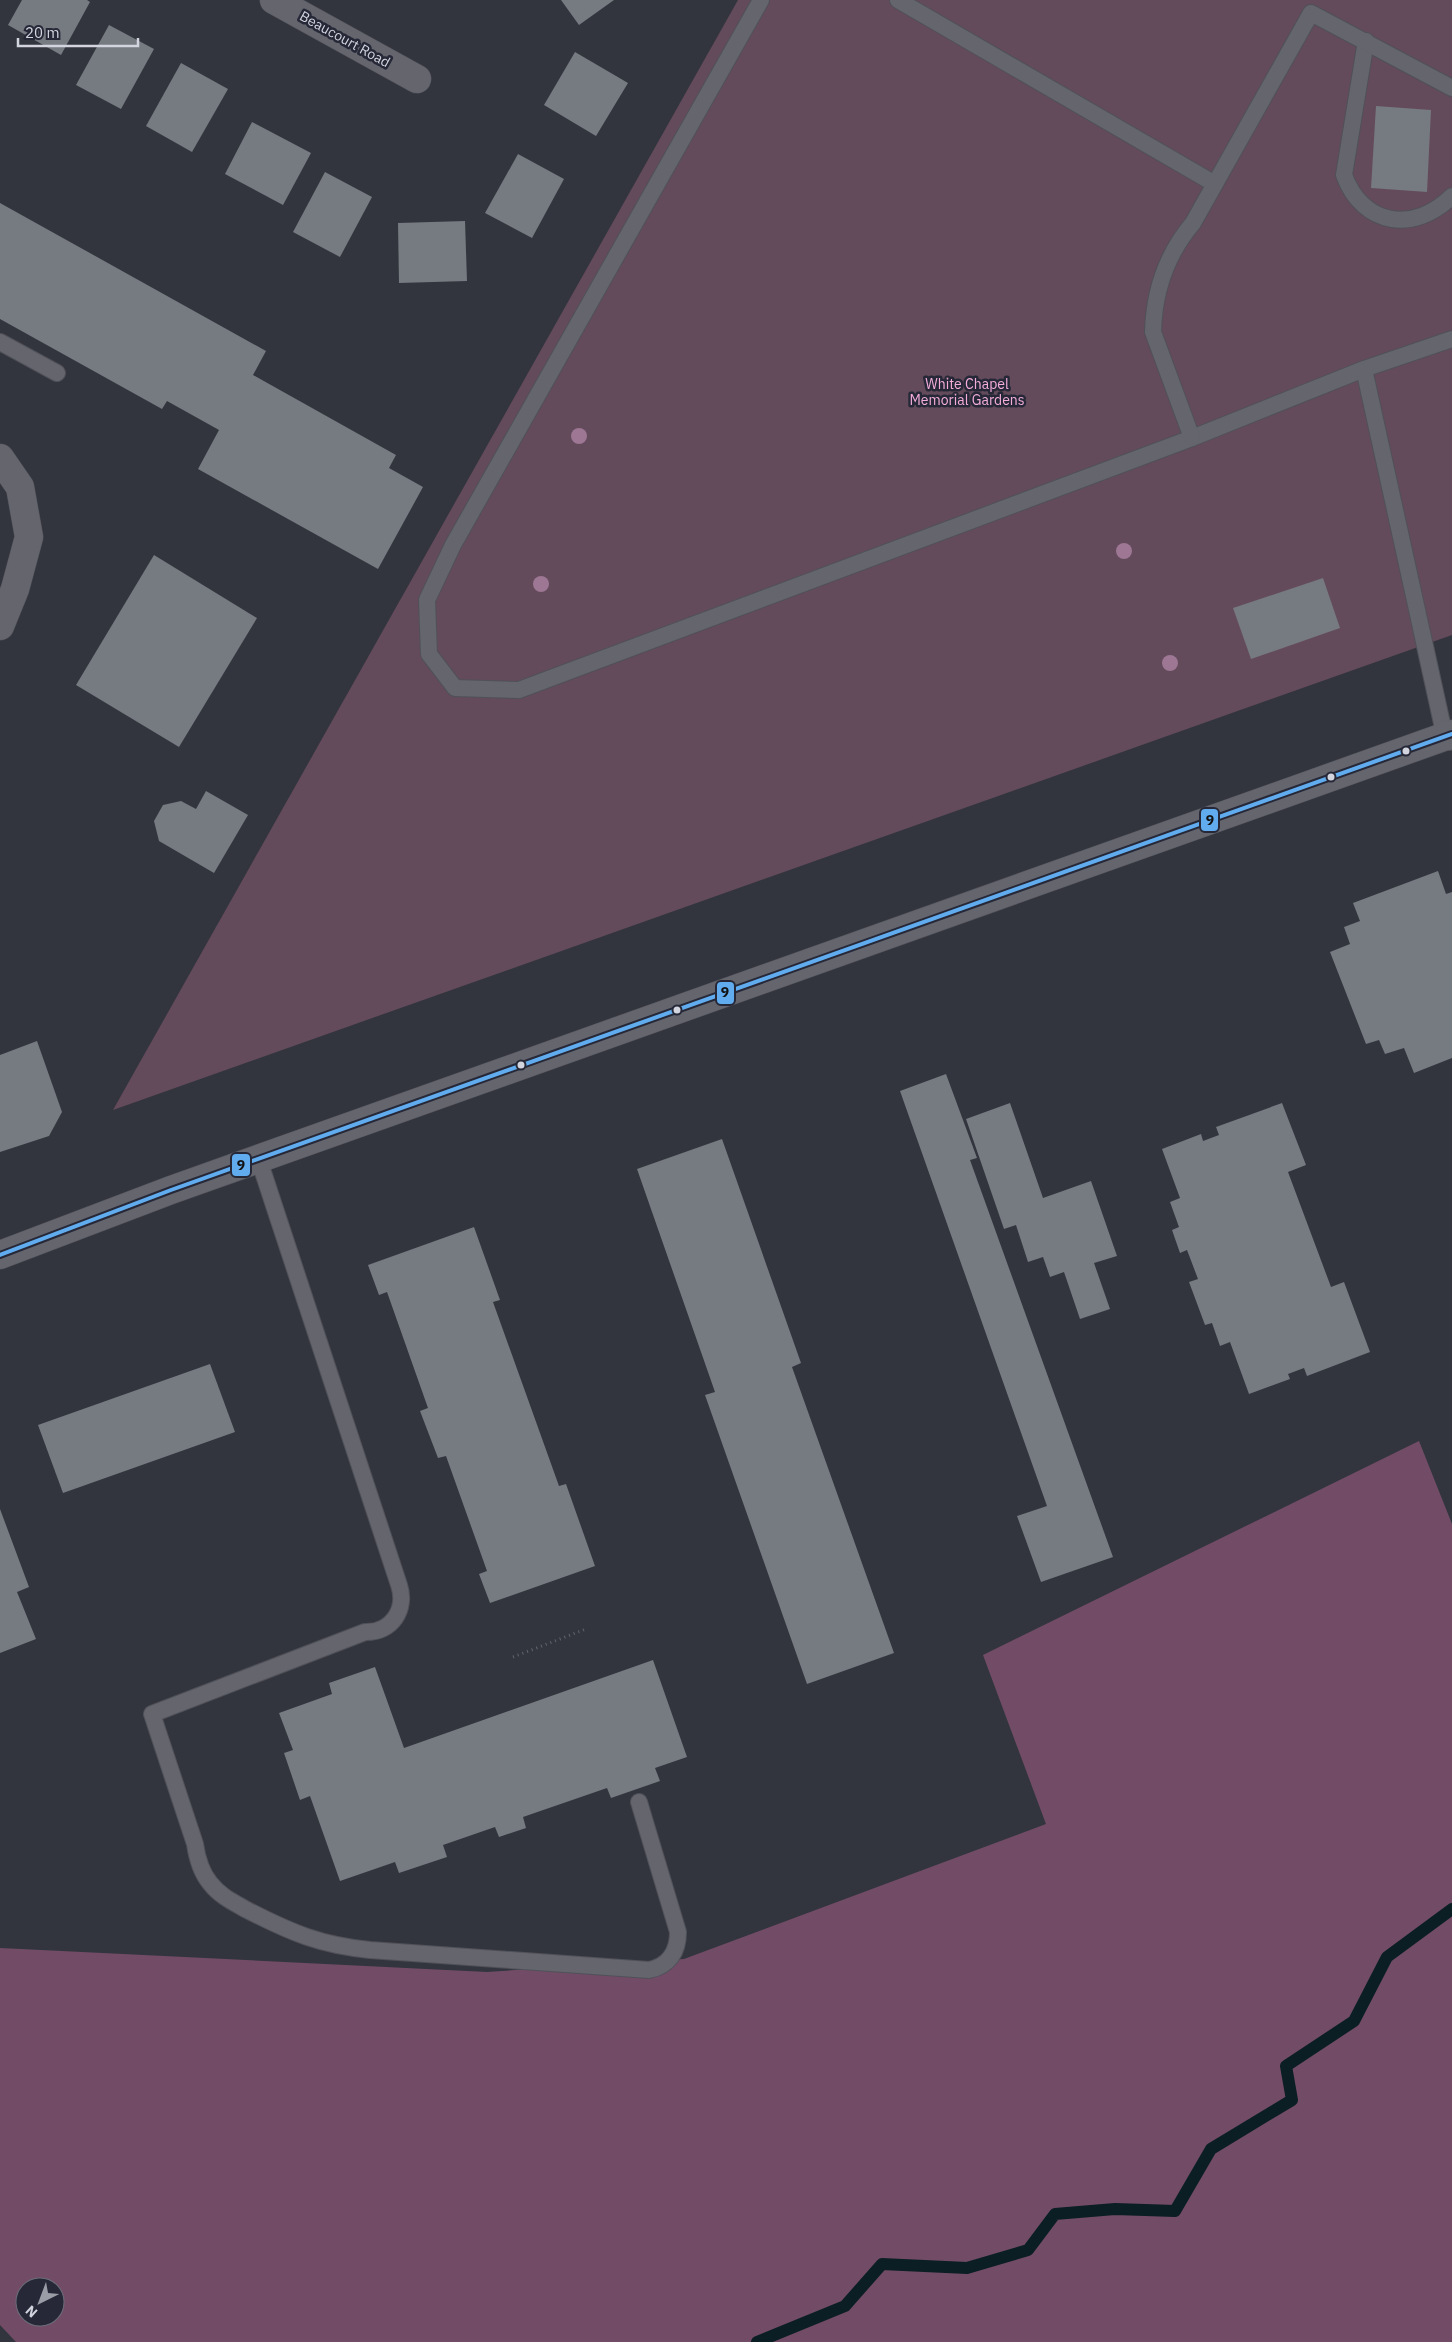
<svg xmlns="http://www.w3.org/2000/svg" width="1452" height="2342" viewBox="0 0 1452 2342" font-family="'IBM Plex Sans',sans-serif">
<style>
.green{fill:#634b5b}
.forest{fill:#724c66;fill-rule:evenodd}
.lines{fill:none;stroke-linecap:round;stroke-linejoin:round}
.stream{stroke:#0b1e24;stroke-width:12}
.building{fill:#767a81}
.service-casing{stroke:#505159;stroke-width:18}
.minor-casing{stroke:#505159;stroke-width:29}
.tertiary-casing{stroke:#505159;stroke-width:29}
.secondary-casing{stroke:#505159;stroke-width:29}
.path{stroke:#63656c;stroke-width:3;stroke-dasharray:1 4;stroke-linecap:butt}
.service{stroke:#64656d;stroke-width:16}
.minor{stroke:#64656d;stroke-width:28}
.tertiary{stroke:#64656d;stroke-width:28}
.secondary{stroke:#64656d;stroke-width:28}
.bus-1-casing{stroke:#262838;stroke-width:8}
.bus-1{stroke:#60acee;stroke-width:4}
.tree{fill:#9d7794}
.bus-dot{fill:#d2d4de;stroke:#262838;stroke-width:2}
.labels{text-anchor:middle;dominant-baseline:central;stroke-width:5;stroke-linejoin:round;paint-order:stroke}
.street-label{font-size:14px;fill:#d2d4de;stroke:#262838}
.park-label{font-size:14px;fill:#f4adda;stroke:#262838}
.line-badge{stroke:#262838;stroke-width:2}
.pale-badge-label{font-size:14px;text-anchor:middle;font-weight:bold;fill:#111}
</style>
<rect width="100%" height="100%" fill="#33353e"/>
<polygon class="green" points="738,0 1452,0 1452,635 113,1110"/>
<path class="forest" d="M 1419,1441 L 1452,1524 L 1452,2342 L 16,2342 L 0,2325 L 0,1948 L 487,1972 L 684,1959 L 1046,1824 L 983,1655 ZM 25,2287 L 55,2287 L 55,2317 L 25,2317 Z"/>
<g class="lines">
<polyline class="stream" points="757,2342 845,2306 882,2264 967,2268 1028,2250 1055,2214 1115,2209 1175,2211 1211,2149 1292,2100 1286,2066 1354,2021 1387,1957 1452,1909"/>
</g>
<g class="building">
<polygon points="22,0 87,0 90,2 61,55 8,25"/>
<polygon points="561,0 614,0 579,25"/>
<polygon points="109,25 154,49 121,109 76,85"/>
<polygon points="575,52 628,83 596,136 544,105"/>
<polygon points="181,63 228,89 192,152 146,126"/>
<polygon points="1376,106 1431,110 1427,192 1371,188"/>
<polygon points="252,122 311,153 283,205 225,174"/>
<polygon points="518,154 564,179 532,238 485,213"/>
<polygon points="325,172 372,197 340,257 293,232"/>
<polygon points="0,203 266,351 253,375 396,455 389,468 423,487 378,569 198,469 219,430 167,401 162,409 0,319"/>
<polygon points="465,221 467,281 399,283 398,223"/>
<polygon points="154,555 257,618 179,747 76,685"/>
<polygon points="1323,578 1340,628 1251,659 1233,608"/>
<polygon points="206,791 248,815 214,873 159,841 154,821 163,805 181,801 196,809"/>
<polygon points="1438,871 1446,894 1452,892 1452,1058 1414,1073 1404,1048 1385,1054 1379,1040 1366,1044 1330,952 1350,944 1344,927 1360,921 1353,903"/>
<polygon points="37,1041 62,1112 49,1136 0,1152 0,1055"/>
<polygon points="946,1074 977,1158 970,1160 1113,1557 1041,1582 1017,1516 1047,1506 900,1091"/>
<polygon points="1010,1103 1043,1198 1091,1181 1117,1256 1094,1263 1110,1309 1080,1319 1064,1272 1050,1277 1043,1257 1028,1262 1016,1225 1004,1229 966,1119"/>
<polygon points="1282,1103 1306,1165 1288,1172 1331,1287 1344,1282 1370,1352 1307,1376 1304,1368 1288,1374 1290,1379 1249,1394 1230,1342 1220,1346 1212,1323 1205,1325 1189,1282 1198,1279 1187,1250 1180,1253 1172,1230 1179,1227 1170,1202 1180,1198 1162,1149 1201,1134 1203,1141 1219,1135 1216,1127"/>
<polygon points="722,1139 801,1363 792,1367 894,1653 807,1684 705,1395 715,1392 637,1169"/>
<polygon points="474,1227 500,1300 493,1302 559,1486 566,1484 595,1566 490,1603 479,1574 487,1571 446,1456 438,1458 420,1411 428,1408 387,1292 379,1295 368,1265"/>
<polygon points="210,1364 235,1432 63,1493 38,1425"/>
<polygon points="0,1509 29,1587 17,1592 36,1639 0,1653"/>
<polygon points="653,1660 687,1757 655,1768 660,1781 611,1798 607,1788 523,1817 526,1828 499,1837 495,1827 443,1845 447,1857 399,1873 395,1862 340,1881 310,1796 300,1800 284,1753 293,1750 279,1713 332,1694 329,1683 375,1667 404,1748"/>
</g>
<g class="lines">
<g class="service-casing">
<g id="service">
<polyline points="761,0 453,545 427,600 429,654 455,688 519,690 1192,438 1364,369 1452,339"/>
<polyline points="898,0 1215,184"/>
<path d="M 1366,41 L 1344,175 C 1363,227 1415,233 1452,196"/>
<polyline points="0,342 57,373"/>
<polyline points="1364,369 1445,737 1449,742"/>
<path d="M 1192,438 L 1153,332 C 1154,291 1166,255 1193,223 L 1311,13 L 1452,88"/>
<path d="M 259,1160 L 399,1585 C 407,1609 392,1633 365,1632 L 152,1714 L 195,1844 C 197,1858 201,1872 210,1883 C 220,1896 233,1902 247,1910 C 292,1933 320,1945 370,1950 L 649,1970 C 669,1966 678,1952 678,1932 L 639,1802"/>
</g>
</g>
<g class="minor-casing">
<polyline id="minor" points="274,0 417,79"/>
</g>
<g class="tertiary-casing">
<polyline id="tertiary" points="0,458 20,487 29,537 15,589 0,626"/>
</g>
<g class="secondary-casing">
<polyline id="secondary" points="0,1255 171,1190 1452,734"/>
</g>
<polyline class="path" points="513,1657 586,1629"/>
<use href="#service" class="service"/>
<use href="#minor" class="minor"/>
<use href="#tertiary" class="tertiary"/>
<use href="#secondary" class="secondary"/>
<g class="bus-1-casing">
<polyline id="bus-1" points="0,1255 171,1190 1452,734"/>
</g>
<use href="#bus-1" class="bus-1"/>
</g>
<g class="tree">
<circle cx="579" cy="436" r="8"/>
<circle cx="1124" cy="551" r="8"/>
<circle cx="541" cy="584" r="8"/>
<circle cx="1170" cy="663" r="8"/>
</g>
<g class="bus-dot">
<circle cx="1406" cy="751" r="4.5"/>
<circle cx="1331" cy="777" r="4.5"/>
<circle cx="677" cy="1010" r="4.5"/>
<circle cx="521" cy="1065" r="4.5"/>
</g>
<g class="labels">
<g class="street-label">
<text transform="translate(345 39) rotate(29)">Beaucourt Road</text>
</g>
<g class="park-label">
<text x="967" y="384">White Chapel<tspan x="967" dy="16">Memorial Gardens</tspan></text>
</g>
</g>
<g class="line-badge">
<rect x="1200" y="808" width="19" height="24" rx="5" fill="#60acee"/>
<rect x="716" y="981" width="19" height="24" rx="5" fill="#60acee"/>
<rect x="231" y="1153" width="20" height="24" rx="5" fill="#60acee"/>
</g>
<g class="pale-badge-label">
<text x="1210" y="825">9</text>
<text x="725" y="997">9</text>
<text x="241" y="1170">9</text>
</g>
<g transform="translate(40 2302) rotate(222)"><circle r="24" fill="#262838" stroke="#6b6d7a"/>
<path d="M0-4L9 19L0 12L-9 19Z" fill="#9a9ca6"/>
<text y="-8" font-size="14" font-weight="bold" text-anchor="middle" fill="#d2d4de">N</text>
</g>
<path d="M18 38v8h120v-8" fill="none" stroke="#d2d4de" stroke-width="2.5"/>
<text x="25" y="38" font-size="15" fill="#d2d4de" stroke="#262838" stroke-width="4" paint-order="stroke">20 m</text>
</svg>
